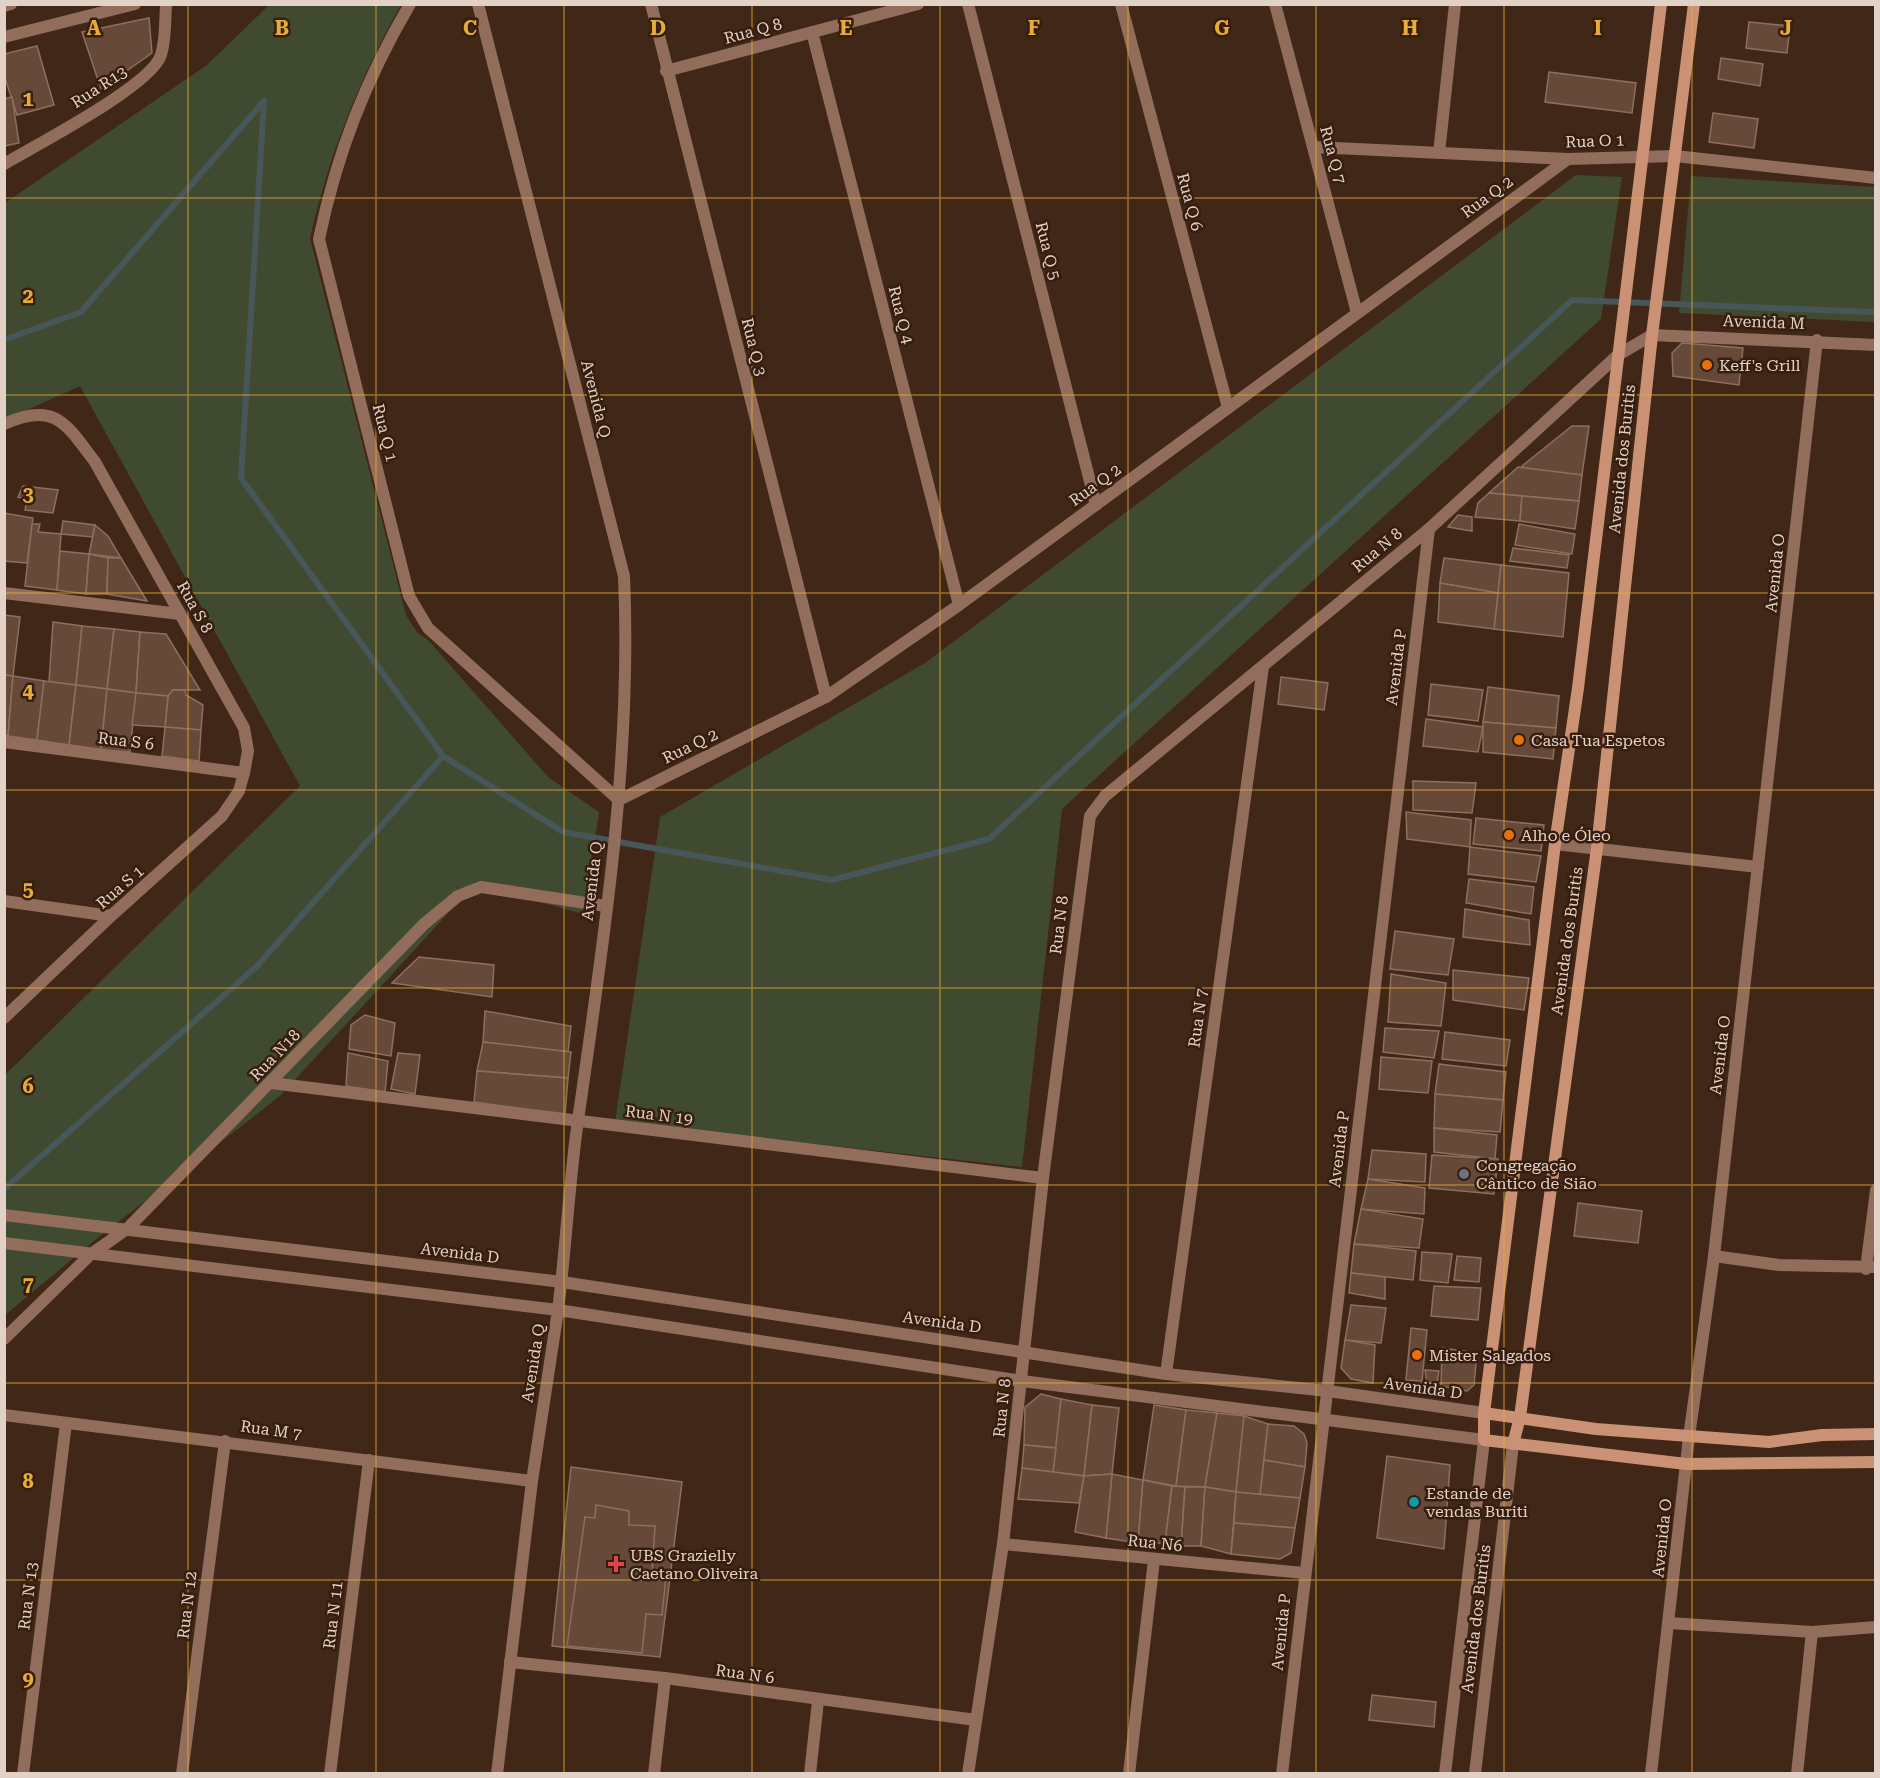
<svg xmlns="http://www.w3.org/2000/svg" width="1880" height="1778" viewBox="0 0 1880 1778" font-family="'Roboto Serif',serif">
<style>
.green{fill:#404a30}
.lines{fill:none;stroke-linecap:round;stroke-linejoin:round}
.stream{stroke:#475658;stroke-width:6}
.building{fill:#664939;stroke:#8e6f5e;stroke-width:1.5}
.minor{stroke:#926d5c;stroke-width:12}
.tertiary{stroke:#926d5c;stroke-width:12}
.secondary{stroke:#cb9175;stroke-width:12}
.grid{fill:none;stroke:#e5ad35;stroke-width:1.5;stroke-opacity:0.55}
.food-dot{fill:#e8710a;stroke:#361d0d;stroke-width:2}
.worship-dot{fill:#6b7280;stroke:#361d0d;stroke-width:2}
.culture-dot{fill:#0f9aa8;stroke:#361d0d;stroke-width:2}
.health-dot{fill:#e0444e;stroke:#361d0d;stroke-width:2}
.labels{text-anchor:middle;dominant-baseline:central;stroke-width:5;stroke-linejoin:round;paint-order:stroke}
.street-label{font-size:16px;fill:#e2d1c7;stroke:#361d0d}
.poi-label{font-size:16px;fill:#e2d1c7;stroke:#361d0d;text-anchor:start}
.grid-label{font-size:20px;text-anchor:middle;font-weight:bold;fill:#e5ad35;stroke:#361d0d;stroke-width:5;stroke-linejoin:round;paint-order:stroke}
</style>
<rect width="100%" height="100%" fill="#412717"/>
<g class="green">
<path d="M 269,5 L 401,5 C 358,82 330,152 310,238 L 406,615 L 417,632 L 430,642 L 548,777 L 599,812 L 583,914 L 475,884 L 280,1096 L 95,1240 L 5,1315 L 5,1075 L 300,786 L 80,386 L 5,420 L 5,203 L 207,65 Z"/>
<polygon points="1576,175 1622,177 1601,319 1062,809 1022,1167 615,1122 660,817 925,663"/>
<polygon points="1691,176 1875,187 1875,322 1679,313"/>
</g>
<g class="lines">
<g class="stream">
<polyline points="264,101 241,478 443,756 563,832 832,880 989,839 1572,300 1876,312"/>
<polyline points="4,340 81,312 263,102"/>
<polyline points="4,1189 257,966 443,756"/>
</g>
</g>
<g class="building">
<polygon points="149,18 152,53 101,89 82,32"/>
<polygon points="1749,22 1790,26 1787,53 1746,48"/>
<polygon points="37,46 54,105 17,115 4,75 4,54"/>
<polygon points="1721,58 1763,64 1760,86 1718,79"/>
<polygon points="1549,72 1636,83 1632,113 1545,102"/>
<polygon points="12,97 19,143 4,146 4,99"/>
<polygon points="1713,113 1758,119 1754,148 1709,142"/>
<polygon points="1682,343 1743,348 1739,385 1673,376 1672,353"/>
<polygon points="1572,426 1589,426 1582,475 1526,470 1522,466"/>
<polygon points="1518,467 1582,475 1579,501 1489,493"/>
<polygon points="23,486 58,490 53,513 25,510 27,500 18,497"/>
<polygon points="1489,493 1522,496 1520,521 1475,517 1478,503"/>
<polygon points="1522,496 1579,501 1575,529 1520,521"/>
<polygon points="4,513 33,518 27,563 4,561"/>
<polygon points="1458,515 1472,517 1472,531 1448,527"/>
<polygon points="63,521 95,525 93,537 61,534"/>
<polygon points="32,524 40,524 38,532 61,534 57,590 25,586"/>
<polygon points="1519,524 1575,534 1572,554 1515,545"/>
<polygon points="95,525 108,536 121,558 89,554"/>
<polygon points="1513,548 1569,555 1567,568 1510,561"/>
<polygon points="60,551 89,554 86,594 57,590"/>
<polygon points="89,554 108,558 107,594 86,594"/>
<polygon points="108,558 121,558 147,601 107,594"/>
<polygon points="1444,558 1501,565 1498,593 1440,583"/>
<polygon points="1501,565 1569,573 1563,637 1494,629"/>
<polygon points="1440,583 1498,593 1494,629 1438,622"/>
<polygon points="4,615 20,617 13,676 4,675"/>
<polygon points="53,622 82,626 76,685 49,682"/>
<polygon points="82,626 114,629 107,689 76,685"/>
<polygon points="114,629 140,632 136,693 107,689"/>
<polygon points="140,632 166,634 200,690 173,690 168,696 136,693"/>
<polygon points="4,675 13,676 8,736 4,735"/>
<polygon points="13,676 44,681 37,740 8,736"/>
<polygon points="1281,677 1328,683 1324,710 1278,704"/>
<polygon points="44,681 76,685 69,745 37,740"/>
<polygon points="1431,684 1483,690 1478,721 1428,715"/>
<polygon points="76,685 107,689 101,750 69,745"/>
<polygon points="1488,687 1559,696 1556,728 1483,722"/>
<polygon points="107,689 136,693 130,752 101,750"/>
<polygon points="173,690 185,690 186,695 203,705 201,730 165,727 168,696"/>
<polygon points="136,693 168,696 165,727 132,725"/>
<polygon points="1426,719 1483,727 1478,752 1423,746"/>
<polygon points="1483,722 1556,728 1553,759 1483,752"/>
<polygon points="165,727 201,730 199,761 162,756"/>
<polygon points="1413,781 1476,783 1472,813 1413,810"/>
<polygon points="1406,812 1471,820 1470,847 1407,839"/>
<polygon points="1476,818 1544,825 1541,851 1473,844"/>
<polygon points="1470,847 1541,856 1536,882 1468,874"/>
<polygon points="1469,879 1534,887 1531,914 1466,903"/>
<polygon points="1465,909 1529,920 1530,945 1463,937"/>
<polygon points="1395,931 1454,939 1448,975 1390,969"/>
<polygon points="419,957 494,965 492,997 392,983"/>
<polygon points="1453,970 1529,978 1524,1010 1453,1000"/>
<polygon points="1391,974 1446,983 1441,1026 1388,1022"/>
<polygon points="485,1011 571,1026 568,1052 483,1042"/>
<polygon points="365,1015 395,1023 391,1056 349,1049 351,1025"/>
<polygon points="1385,1028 1439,1031 1434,1058 1383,1052"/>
<polygon points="1445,1032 1510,1040 1506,1066 1442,1059"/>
<polygon points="483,1042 571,1052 568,1078 477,1071"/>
<polygon points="348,1053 388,1061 385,1092 346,1086"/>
<polygon points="398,1053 420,1055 415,1094 391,1089"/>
<polygon points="1381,1057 1432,1061 1428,1093 1379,1089"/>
<polygon points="1439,1064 1506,1072 1503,1100 1435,1094"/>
<polygon points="477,1071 568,1078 565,1115 474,1102"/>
<polygon points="1435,1094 1503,1100 1500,1132 1434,1128"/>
<polygon points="1434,1128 1497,1135 1495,1159 1434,1152"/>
<polygon points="1372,1150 1426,1154 1425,1182 1368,1179"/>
<polygon points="1432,1155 1498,1159 1494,1194 1429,1188"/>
<polygon points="1368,1179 1425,1188 1424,1214 1361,1209"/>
<polygon points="1578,1203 1642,1211 1638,1243 1574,1236"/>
<polygon points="1361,1209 1423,1219 1419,1248 1354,1244"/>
<polygon points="1354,1244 1416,1251 1413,1280 1351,1273"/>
<polygon points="1422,1252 1452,1254 1448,1283 1420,1280"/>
<polygon points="1457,1256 1481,1258 1479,1282 1454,1280"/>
<polygon points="1351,1273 1385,1277 1385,1299 1349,1293"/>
<polygon points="1434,1286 1481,1288 1478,1320 1431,1316"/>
<polygon points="1351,1305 1386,1308 1381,1343 1345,1340"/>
<polygon points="1411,1328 1427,1330 1422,1381 1406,1380"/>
<polygon points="1345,1340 1375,1345 1373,1383 1351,1379 1341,1368"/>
<polygon points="1442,1348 1477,1353 1474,1385 1467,1391 1441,1386"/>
<polygon points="1425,1370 1439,1371 1437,1384 1427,1383"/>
<polygon points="1041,1394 1061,1399 1056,1448 1024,1445 1025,1407"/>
<polygon points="1061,1399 1092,1405 1084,1476 1053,1472"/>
<polygon points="1092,1405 1119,1408 1112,1474 1084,1476"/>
<polygon points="1154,1405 1186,1410 1176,1486 1143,1480"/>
<polygon points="1186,1410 1217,1413 1205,1487 1176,1486"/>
<polygon points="1217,1413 1244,1416 1236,1492 1205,1487"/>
<polygon points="1244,1416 1268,1424 1260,1495 1236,1492"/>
<polygon points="1268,1424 1294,1426 1304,1434 1307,1443 1305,1467 1264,1460"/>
<polygon points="1024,1445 1056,1448 1053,1472 1022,1468"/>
<polygon points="1387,1456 1450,1465 1444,1549 1377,1538"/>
<polygon points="1264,1460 1305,1467 1300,1498 1260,1495"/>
<polygon points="571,1467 682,1482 660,1657 552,1646"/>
<polygon points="1022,1468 1084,1476 1079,1503 1018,1499"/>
<polygon points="1112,1474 1143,1480 1138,1543 1106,1538"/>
<polygon points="1112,1474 1106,1538 1075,1532 1084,1476"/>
<polygon points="1143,1480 1172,1486 1165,1543 1138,1543"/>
<polygon points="1172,1486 1185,1487 1181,1546 1165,1543"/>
<polygon points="1185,1487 1205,1487 1201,1546 1181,1546"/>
<polygon points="1205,1487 1236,1492 1231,1554 1201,1546"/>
<polygon points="1236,1492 1300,1498 1295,1528 1234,1523"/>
<polygon points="596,1505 629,1511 629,1525 655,1526 652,1573 666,1576 662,1615 646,1614 642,1653 567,1646 585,1517 595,1518"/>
<polygon points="1234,1523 1295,1528 1291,1553 1280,1559 1231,1554"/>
<polygon points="1372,1695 1436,1702 1434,1727 1369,1720"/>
</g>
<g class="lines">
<g class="minor">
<path d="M 410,4 C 365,81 337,153 319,239 L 409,596 L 428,628 L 619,800 L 826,697 L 959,605 L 1568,159"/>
<polyline points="651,4 826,697"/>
<polyline points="968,4 1096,505"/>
<polyline points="1121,4 1228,408"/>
<polyline points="1275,4 1357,313"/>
<polyline points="4,6 11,4"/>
<polyline points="812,32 959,605"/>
<polyline points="4,37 135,4"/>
<polyline points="666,71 918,4"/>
<polyline points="1314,147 1568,159 1675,156 1876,178"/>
<polyline points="1439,153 1455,4"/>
<path d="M 4,164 C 36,145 151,86 161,55 C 166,39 165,21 166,4"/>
<path d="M 4,424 C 56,401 66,424 95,462 L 244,728 L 248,751 L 244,773 L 239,791 L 222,816 L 111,916 L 4,1018"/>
<polyline points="4,593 180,614"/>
<polyline points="4,742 244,773"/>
<polyline points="1555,844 1758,867"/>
<polyline points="4,901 111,916"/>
<polyline points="271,1083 1043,1178"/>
<polyline points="4,1215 562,1282"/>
<polyline points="4,1243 558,1310 532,1481 497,1774"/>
<polyline points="1714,1256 1779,1265 1876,1267"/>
<polyline points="1866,1269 1876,1190"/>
<polyline points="4,1339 90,1255 128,1228 424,924 458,896 481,887 606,906"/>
<polyline points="1166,1374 1263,667"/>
<polyline points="4,1415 532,1481"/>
<polyline points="1003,1544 1304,1573"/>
<polyline points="1669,1623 1812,1632 1876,1627"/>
<polyline points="510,1662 665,1678 976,1720"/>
<polyline points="23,1774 66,1423"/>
<polyline points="182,1774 225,1441"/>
<polyline points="330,1774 369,1460"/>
<polyline points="654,1774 665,1678"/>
<polyline points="810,1774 818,1701"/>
<polyline points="968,1774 1003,1544 1043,1178 1090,816 1105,796 1429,529 1618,355 1652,335 1876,345"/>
<polyline points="1129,1774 1154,1560"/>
<polyline points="1282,1774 1429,529"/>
<polyline points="1651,1774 1689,1437 1714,1256 1817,340"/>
<polyline points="1797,1774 1812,1632"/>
</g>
<g class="tertiary">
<path d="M 478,4 L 624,576 C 632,758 604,940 578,1120 C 569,1183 566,1247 558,1310 L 1022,1381 L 1484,1440 L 1445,1774"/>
<polyline points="562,1282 1166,1374 1328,1391 1484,1413"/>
<polyline points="1475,1774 1513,1444"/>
</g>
<g class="secondary">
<polyline points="1661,4 1578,688 1555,844 1484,1413 1484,1440 1686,1464 1876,1462"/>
<polyline points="1484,1413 1596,1429 1769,1442 1822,1435 1876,1434"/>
<polyline points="1513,1444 1520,1417 1597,848 1652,335 1694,4"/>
</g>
</g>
<path class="grid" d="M 188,4 L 188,1774M 376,4 L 376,1774M 564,4 L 564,1774M 752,4 L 752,1774M 940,4 L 940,1774M 1128,4 L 1128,1774M 1316,4 L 1316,1774M 1504,4 L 1504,1774M 1692,4 L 1692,1774M 4,198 L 1876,198M 4,395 L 1876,395M 4,593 L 1876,593M 4,790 L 1876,790M 4,988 L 1876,988M 4,1185 L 1876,1185M 4,1383 L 1876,1383M 4,1580 L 1876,1580"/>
<g class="food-dot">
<circle cx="1707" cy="365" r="6"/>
<circle cx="1519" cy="740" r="6"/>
<circle cx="1509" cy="835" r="6"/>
<circle cx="1417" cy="1355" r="6"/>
</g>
<circle class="worship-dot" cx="1464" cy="1174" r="6"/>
<circle class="culture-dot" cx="1414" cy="1502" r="6"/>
<path class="health-dot" d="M613 1555h6v6h6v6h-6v6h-6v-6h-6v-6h6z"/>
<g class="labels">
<g class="street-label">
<text transform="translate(753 31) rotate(-15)">Rua Q 8</text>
<text transform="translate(99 87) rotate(-33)">Rua R13</text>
<text transform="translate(1595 141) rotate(-2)">Rua O 1</text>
<text transform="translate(1333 155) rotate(75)">Rua Q 7</text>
<text transform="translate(1487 197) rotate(-36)">Rua Q 2</text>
<text transform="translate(1190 202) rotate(75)">Rua Q 6</text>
<text transform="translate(1048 251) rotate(76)">Rua Q 5</text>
<text transform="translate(901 315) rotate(76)">Rua Q 4</text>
<text transform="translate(1764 322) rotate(2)">Avenida M</text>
<text transform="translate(754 347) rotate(76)">Rua Q 3</text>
<text transform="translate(596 399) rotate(76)">Avenida Q</text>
<text transform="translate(385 433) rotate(76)">Rua Q 1</text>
<text transform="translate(1622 459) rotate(-84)">Avenida dos Buritis</text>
<text transform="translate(1095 485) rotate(-36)">Rua Q 2</text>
<text transform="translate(1377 550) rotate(-40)">Rua N 8</text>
<text transform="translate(1775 573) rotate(-84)">Avenida O</text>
<text transform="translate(195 607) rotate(61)">Rua S 8</text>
<text transform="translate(1396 667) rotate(-83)">Avenida P</text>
<text transform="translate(126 741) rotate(7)">Rua S 6</text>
<text transform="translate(690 746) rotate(-26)">Rua Q 2</text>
<text transform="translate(592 881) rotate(-83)">Avenida Q</text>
<text transform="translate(120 887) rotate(-41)">Rua S 1</text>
<text transform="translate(1059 925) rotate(-83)">Rua N 8</text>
<text transform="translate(1567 941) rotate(-82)">Avenida dos Buritis</text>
<text transform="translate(1198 1018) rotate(-82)">Rua N 7</text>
<text transform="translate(275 1055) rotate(-46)">Rua N18</text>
<text transform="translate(1720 1055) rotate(-83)">Avenida O</text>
<text transform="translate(659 1115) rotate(7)">Rua N 19</text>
<text transform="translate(1339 1149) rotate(-83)">Avenida P</text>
<text transform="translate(460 1253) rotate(7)">Avenida D</text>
<text transform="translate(942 1322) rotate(8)">Avenida D</text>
<text transform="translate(533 1363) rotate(-81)">Avenida Q</text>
<text transform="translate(1423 1388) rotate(8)">Avenida D</text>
<text transform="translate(1002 1408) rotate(-84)">Rua N 8</text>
<text transform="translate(271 1430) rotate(8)">Rua M 7</text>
<text transform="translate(1662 1538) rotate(-84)">Avenida O</text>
<text transform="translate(1155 1543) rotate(6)">Rua N6</text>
<text transform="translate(28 1596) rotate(-83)">Rua N 13</text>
<text transform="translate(187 1605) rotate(-83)">Rua N 12</text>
<text transform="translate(333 1615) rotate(-83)">Rua N 11</text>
<text transform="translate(1476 1619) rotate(-83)">Avenida dos Buritis</text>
<text transform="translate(1281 1632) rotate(-84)">Avenida P</text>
<text transform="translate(745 1674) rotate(8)">Rua N 6</text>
</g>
<g class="poi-label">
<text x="1719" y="365">Keff's Grill</text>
<text x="1531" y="740">Casa Tua Espetos</text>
<text x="1521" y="835">Alho e Óleo</text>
<text x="1476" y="1165">Congregação<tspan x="1476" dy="18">Cântico de Sião</tspan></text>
<text x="1429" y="1355">Mister Salgados</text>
<text x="1426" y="1493">Estande de<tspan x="1426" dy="18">vendas Buriti</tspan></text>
<text x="630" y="1555">UBS Grazielly<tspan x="630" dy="18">Caetano Oliveira</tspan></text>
</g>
</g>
<g class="grid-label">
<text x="94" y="35">A</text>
<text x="282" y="35">B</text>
<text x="470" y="35">C</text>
<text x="658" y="35">D</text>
<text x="846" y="35">E</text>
<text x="1034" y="35">F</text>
<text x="1222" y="35">G</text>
<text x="1410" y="35">H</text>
<text x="1598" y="35">I</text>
<text x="1786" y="35">J</text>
<text x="28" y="106">1</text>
<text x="28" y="303">2</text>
<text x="28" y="501">3</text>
<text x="28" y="698">4</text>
<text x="28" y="896">5</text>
<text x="28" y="1093">6</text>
<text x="28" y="1291">7</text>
<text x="28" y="1488">8</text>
<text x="28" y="1686">9</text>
</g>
<rect width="1880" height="1778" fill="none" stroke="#e2d1c7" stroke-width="12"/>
</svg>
